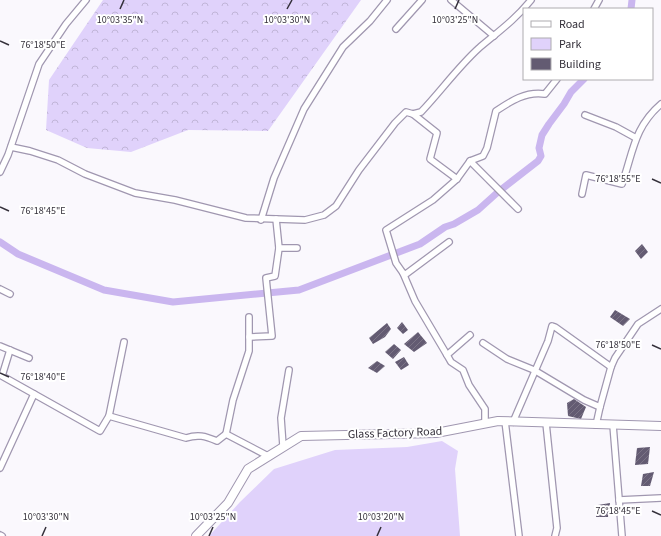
<svg xmlns="http://www.w3.org/2000/svg" width="661" height="536" viewBox="0 0 661 536" font-family="'Source Sans 3',sans-serif">
<style>
.green{fill:#e0d2fb}
.forest{fill:url(#forest-crowns)}
.lines{fill:none;stroke-linecap:round;stroke-linejoin:round}
.canal{stroke:#cab6ef;stroke-width:7}
.building{fill:url(#building-hatch)}
.minor-casing{stroke:#a097b0;stroke-width:8}
.secondary-casing{stroke:#a097b0;stroke-width:10}
.minor{stroke:#fff;stroke-width:5.5}
.secondary{stroke:#fff;stroke-width:8}
.ticks{fill:none;stroke:#34303a;stroke-width:1.5}
.labels{text-anchor:middle;dominant-baseline:central;stroke-width:4;stroke-linejoin:round;paint-order:stroke}
.street-label{font-size:12px;fill:#34303a;stroke:#fff}
.ticks-label{font-size:10px;text-anchor:middle;fill:#34303a;stroke:#fff;stroke-width:4;stroke-linejoin:round;paint-order:stroke}
</style>
<defs>
<pattern id="forest-crowns" width="20" height="18" patternUnits="userSpaceOnUse"><rect width="20" height="18" fill="#e0d2fb"/><path d="M2 6a3 3 0 1 1 6 0M12 15a3 3 0 1 1 6 0" fill="none" stroke="#c1b5d8"/></pattern>
<pattern id="building-hatch" width="6" height="6" patternUnits="userSpaceOnUse"><rect width="6" height="6" fill="#635b72"/><path d="M-1 1l2-2M0 6l6-6M5 7l2-2" fill="none" stroke="#7b7486"/></pattern>
</defs>
<rect width="100%" height="100%" fill="#faf8fd"/>
<polygon class="green" points="442,441 458,451 455,469 460,536 209,536 240,502 274,469 335,450 407,447"/>
<polygon class="forest" points="103,0 361,0 268,131 188,130 131,152 87,148 46,130 49,80"/>
<g class="lines">
<g class="canal">
<polyline points="631,9 632,0"/>
<polyline points="0,242 18,254 104,290 173,302 299,290 420,244 445,227 454,224 478,210 498,192 538,161 541,156 539,148 542,135 549,124 564,104 571,92 584,79"/>
</g>
</g>
<g class="building">
<polygon points="642,244 648,252 641,259 635,251"/>
<polygon points="615,310 630,319 623,326 610,317"/>
<polygon points="402,322 408,330 403,334 397,328"/>
<polygon points="387,323 391,329 385,337 373,344 369,338"/>
<polygon points="418,332 427,343 414,352 404,344"/>
<polygon points="394,344 401,350 393,359 385,352"/>
<polygon points="404,357 409,365 401,370 395,362"/>
<polygon points="377,361 385,366 377,373 368,368"/>
<polygon points="574,399 586,407 581,419 568,416 567,403"/>
<polygon points="650,447 648,464 635,465 637,448"/>
<polygon points="654,472 650,486 641,486 643,474"/>
<polygon points="610,503 608,517 596,517 598,505"/>
</g>
<g class="lines">
<g class="minor-casing">
<g id="minor">
<polyline points="451,0 494,36"/>
<polyline points="594,9 599,0"/>
<polyline points="396,29 422,0"/>
<polyline points="413,114 437,133 430,159 457,179"/>
<polyline points="585,115 616,127 636,138"/>
<path d="M 11,147 L 30,151 L 58,160 L 85,174 L 135,193 L 175,200 L 246,218 L 305,220 L 324,215 L 336,206 L 359,170 L 395,123 L 406,112 L 413,114 L 421,112 C 441,91 458,67 479,48 C 498,32 516,19 531,0"/>
<polyline points="470,161 518,209"/>
<polyline points="0,172 8,155 39,64 66,24 86,0"/>
<path d="M 582,194 L 586,175 L 622,184 C 633,153 634,127 661,104"/>
<polyline points="261,220 274,178 304,109 343,47 370,21 387,0"/>
<path d="M 449,242 L 406,274 L 403,273 L 396,263 L 386,230 L 433,200 L 457,179 L 470,161 L 483,156 L 487,148 L 496,111 C 511,101 526,91 545,94 L 557,79"/>
<polyline points="279,248 297,248"/>
<polyline points="403,273 415,301 447,355 451,362 463,370 469,385 485,409 485,424"/>
<polyline points="0,289 10,294"/>
<polyline points="249,337 272,336 266,278 275,276 279,248 276,219"/>
<polyline points="483,343 507,359 534,370 584,400 600,407 611,367 615,358 638,324 661,309"/>
<polyline points="0,346 29,358"/>
<path d="M 10,350 L 2,376 L 100,431 L 109,416 L 186,438 C 198,434 205,436 217,441 L 226,434 L 268,456"/>
<polyline points="447,355 470,335"/>
<polyline points="109,416 124,342"/>
<polyline points="505,421 519,536"/>
<polyline points="513,422 548,341 552,326 555,327 611,367"/>
<polyline points="546,423 557,528 555,536"/>
<polyline points="596,425 600,407"/>
<polyline points="613,425 622,536"/>
<polyline points="226,434 233,400 249,351 249,317"/>
<polyline points="283,446 281,418 289,370"/>
<polyline points="0,468 34,394"/>
<polyline points="619,500 661,498"/>
<polyline points="0,535 2,536"/>
</g>
</g>
<g class="secondary-casing">
<polyline id="secondary" points="196,536 228,503 248,469 301,436 436,433 498,421 661,426"/>
</g>
<use href="#minor" class="minor"/>
<use href="#secondary" class="secondary"/>
</g>
<path class="ticks" d="M 120,9 L 124,0M 287,9 L 292,0M 455,9 L 459,0M 0,41 L 9,45M 652,179 L 661,183M 0,207 L 9,211M 652,345 L 661,349M 0,373 L 9,377M 652,511 L 661,515M 42,536 L 46,527M 209,536 L 213,527M 377,536 L 381,527"/>
<g class="labels">
<g class="street-label">
<text transform="translate(395 433) rotate(-2)">Glass Factory Road</text>
</g>
</g>
<g class="ticks-label">
<text x="120" y="23">10°03'35"N</text>
<text x="287" y="23">10°03'30"N</text>
<text x="455" y="23">10°03'25"N</text>
<text x="43" y="48">76°18'50"E</text>
<text x="618" y="182">76°18'55"E</text>
<text x="43" y="214">76°18'45"E</text>
<text x="618" y="348">76°18'50"E</text>
<text x="43" y="380">76°18'40"E</text>
<text x="618" y="514">76°18'45"E</text>
<text x="46" y="520">10°03'30"N</text>
<text x="213" y="520">10°03'25"N</text>
<text x="381" y="520">10°03'20"N</text>
</g>
<rect x="523" y="8" width="130" height="72" fill="#ffffff" stroke="#aeacb0"/>
<rect x="531" y="21" width="20" height="6" fill="#ffffff" stroke="#aeacb0"/>
<text x="559" y="28" font-size="12" fill="#34303a">Road</text>
<rect x="531" y="38" width="20" height="12" fill="#e0d2fb" stroke="#aeacb0"/>
<text x="559" y="48" font-size="12" fill="#34303a">Park</text>
<rect x="531" y="58" width="20" height="12" fill="#635b72" stroke="#aeacb0"/>
<text x="559" y="68" font-size="12" fill="#34303a">Building</text>
</svg>
